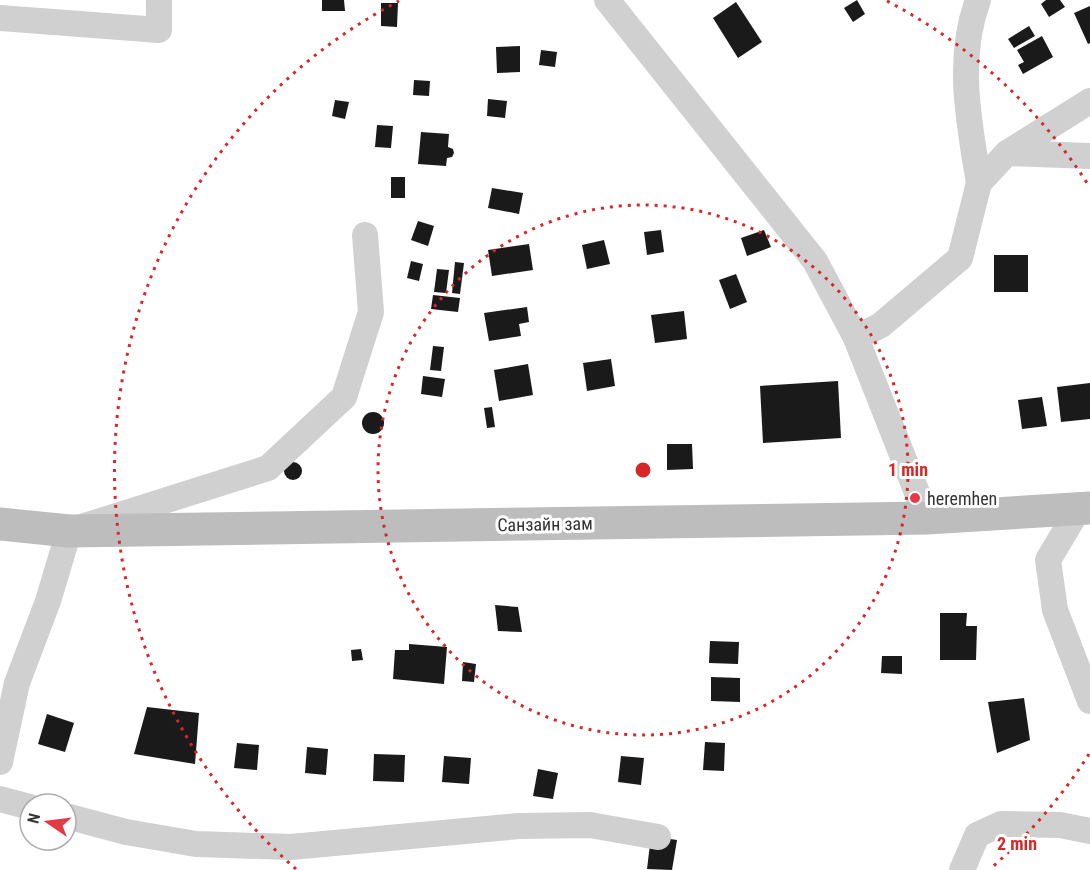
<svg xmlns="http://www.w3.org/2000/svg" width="1090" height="870" viewBox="0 0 1090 870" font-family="'Roboto Condensed',sans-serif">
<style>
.building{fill:#1a1a1a}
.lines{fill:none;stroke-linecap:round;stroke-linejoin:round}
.minor{stroke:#d0d0d0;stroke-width:26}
.secondary{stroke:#bdbdbd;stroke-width:33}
.ring{fill:none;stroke:#d62828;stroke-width:3;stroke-dasharray:3 6}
.poi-dot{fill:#e63946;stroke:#fff;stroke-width:2}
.labels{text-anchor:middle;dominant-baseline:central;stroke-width:6;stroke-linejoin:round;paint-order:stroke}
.poi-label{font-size:18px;fill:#333;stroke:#fff;text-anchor:start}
.street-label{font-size:18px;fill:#333;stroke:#fff}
.centre{fill:#d62828;stroke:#fff;stroke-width:3}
.ring-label{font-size:18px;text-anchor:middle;font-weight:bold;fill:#d62828;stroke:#fff;stroke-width:6;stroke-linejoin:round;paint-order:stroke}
</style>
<rect width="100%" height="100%" fill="#fff"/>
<g class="building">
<polygon points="322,0 344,0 345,11 322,11"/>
<polygon points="857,0 865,14 853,22 844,8"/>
<polygon points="1046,0 1060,0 1065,7 1049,17 1041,4"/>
<polygon points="736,2 762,42 738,58 713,18"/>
<polygon points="381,3 398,3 397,27 381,26"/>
<polygon points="1090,6 1090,43 1088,44 1074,13"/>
<polygon points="1029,26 1035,36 1014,48 1008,39"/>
<polygon points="1042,36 1053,57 1023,74 1018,65 1024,62 1017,50"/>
<polygon points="520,46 520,72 497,73 496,47"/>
<polygon points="541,50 557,52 555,67 539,65"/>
<polygon points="414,80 430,81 429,96 413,95"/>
<polygon points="488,99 507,101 505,118 487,116"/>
<polygon points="335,100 349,102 345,119 332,116"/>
<polygon points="377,125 393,126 391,148 375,147"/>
<polygon points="421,132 449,134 448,147 453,149 454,153 452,157 447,158 446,166 418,164"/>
<rect x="391" y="177" width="14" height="21"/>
<polygon points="492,188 523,193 519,214 488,208"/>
<polygon points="418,221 434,226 428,246 411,240"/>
<polygon points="661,230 664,252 647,255 644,232"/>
<polygon points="764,230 771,247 747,256 741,238"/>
<polygon points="604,240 610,264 587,269 582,245"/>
<polygon points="529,244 533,270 492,276 488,250"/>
<rect x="994" y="255" width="34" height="37"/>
<polygon points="411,261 423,264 419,281 407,278"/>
<polygon points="455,262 464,263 460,294 452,293"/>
<polygon points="437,269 449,270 446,293 434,292"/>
<polygon points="736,274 747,302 730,309 719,280"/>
<polygon points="433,295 460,298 458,312 431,309"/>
<polygon points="527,307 529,322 519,324 521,336 489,341 484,313"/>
<polygon points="684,311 687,339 655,343 651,315"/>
<polygon points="433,346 444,347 441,371 430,370"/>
<polygon points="611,359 615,386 587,391 583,363"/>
<polygon points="528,364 533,395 499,401 494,370"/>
<polygon points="423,376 445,379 442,397 421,394"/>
<polygon points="838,381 841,438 763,443 760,386"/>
<polygon points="1090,383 1090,419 1061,422 1057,387"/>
<polygon points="1042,397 1047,426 1022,429 1018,400"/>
<polygon points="492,407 495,427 487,428 484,408"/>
<circle cx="373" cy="423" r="11"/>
<polygon points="667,444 692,444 693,469 667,470"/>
<circle cx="293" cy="471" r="9"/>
<polygon points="495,605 518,607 522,632 498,631"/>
<polygon points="940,613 967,613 966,626 977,626 976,660 940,660"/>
<polygon points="710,641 739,642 738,664 709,663"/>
<polygon points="409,644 447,647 444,684 393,679 395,650 409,650"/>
<polygon points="361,649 363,660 352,661 351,650"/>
<polygon points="882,656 902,656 902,674 881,673"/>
<polygon points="463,662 476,664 474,682 462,681"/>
<polygon points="711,677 740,678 740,702 711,701"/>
<polygon points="1024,698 1030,740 997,753 988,702"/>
<polygon points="147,707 199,713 195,764 134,754"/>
<polygon points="47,714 74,723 65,752 38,744"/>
<polygon points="705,742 725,743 724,771 703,770"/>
<polygon points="237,743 259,745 257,770 234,768"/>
<polygon points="307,747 328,749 326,775 305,773"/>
<polygon points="374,754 405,755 404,782 373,781"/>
<polygon points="444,756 471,758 469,784 442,782"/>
<polygon points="621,756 644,758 641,785 618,782"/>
<polygon points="538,769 558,773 553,799 533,796"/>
<polygon points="651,836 677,840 672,870 647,869"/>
</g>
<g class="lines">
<g class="minor">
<polyline points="607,0 815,261 856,338 927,518"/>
<path d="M 978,0 C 956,59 969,123 979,183"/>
<polyline points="0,18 159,30 159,0"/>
<polyline points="1007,153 1090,156"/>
<polyline points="856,338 881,325 960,258 979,183 1007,153 1090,101"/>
<polyline points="1079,508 1048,560 1055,610 1090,701"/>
<polyline points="0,762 17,683 48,601 69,531 268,468 344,397 371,312 365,235"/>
<polyline points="0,799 30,807"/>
<polyline points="66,816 126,832 196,844 291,847 519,826 590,825 658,837"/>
<polyline points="962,870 977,835 1001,824 1060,825 1090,831"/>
</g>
<polyline class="secondary" points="0,524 69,531 927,518 1090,508"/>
</g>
<g class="ring">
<circle cx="643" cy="470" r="265"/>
<path d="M1089 754A529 529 0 0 1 990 869M296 869A529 529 0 0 1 399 1M887 1A529 529 0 0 1 1089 186"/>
</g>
<circle class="poi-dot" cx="915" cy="498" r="6"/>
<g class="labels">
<g class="poi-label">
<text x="927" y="498">heremhen</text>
</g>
<g class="street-label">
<text transform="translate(545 524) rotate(-1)">Санзайн зам</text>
</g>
</g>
<circle cx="643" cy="470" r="9" class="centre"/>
<g class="ring-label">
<text x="908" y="476">1 min</text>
<text x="1017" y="850">2 min</text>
</g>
<g transform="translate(48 822) rotate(284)"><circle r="28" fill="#ffffff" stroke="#adadad" stroke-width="1.5"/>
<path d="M0-4.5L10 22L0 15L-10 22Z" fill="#e63946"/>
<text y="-9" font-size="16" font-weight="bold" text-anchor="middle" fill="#333333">N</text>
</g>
</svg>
